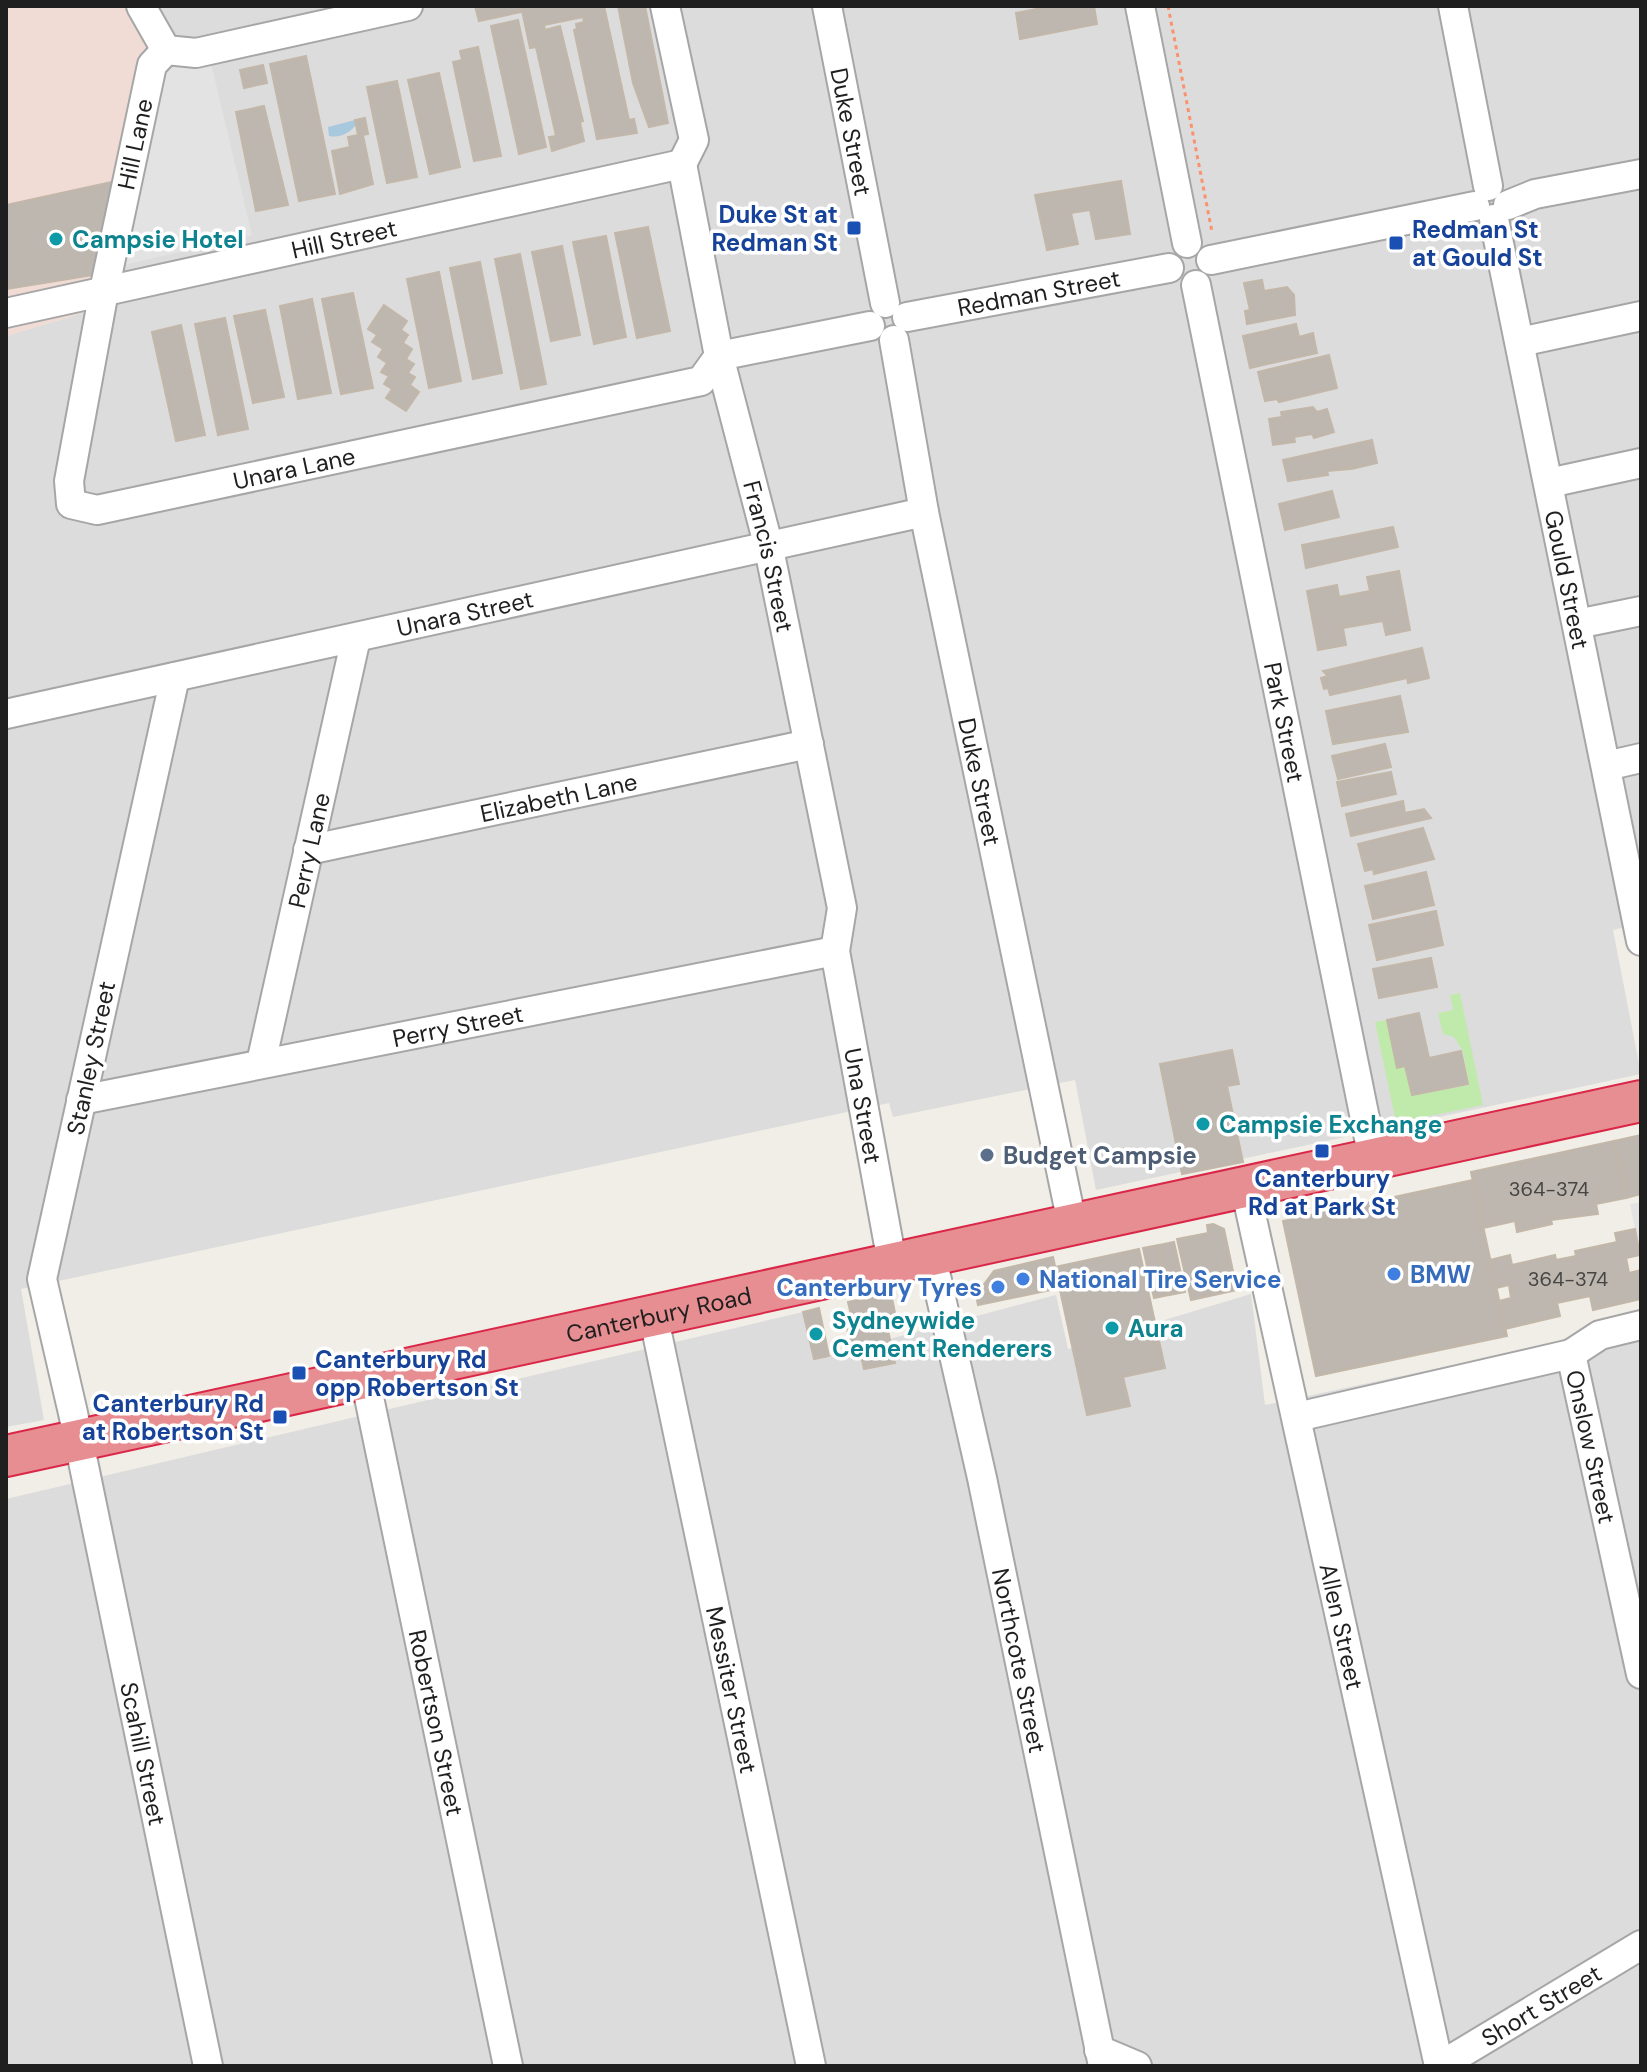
<svg xmlns="http://www.w3.org/2000/svg" width="1647" height="2072" viewBox="0 0 1647 2072" font-family="'DM Sans',sans-serif">
<style>
.residential{fill:#dddcdc}
.commercial{fill:#f0dbd5}
.grass{fill:#c0e9ac}
.parking{fill:#e3e3e3}
.water{fill:#a7c8dd}
.building{fill:#bdb7af;stroke:#c2b7a8;stroke-width:2}
.lines{fill:none;stroke-linecap:round;stroke-linejoin:round}
.minor-casing{stroke:#a6a6a6;stroke-width:32}
.highway-casing{stroke:#da2748;stroke-width:44}
.path{stroke:#f9926e;stroke-width:3;stroke-dasharray:4 4;stroke-linecap:butt}
.minor{stroke:#fff;stroke-width:28}
.highway{stroke:#e68e91;stroke-width:40}
.transit-dot{fill:#1a4fb4;stroke:#fff;stroke-width:3}
.culture-dot{fill:#0f9aa8;stroke:#fff;stroke-width:3}
.service-dot{fill:#5c6f8a;stroke:#fff;stroke-width:3}
.shop-dot{fill:#3f7fe0;stroke:#fff;stroke-width:3}
.labels{text-anchor:middle;dominant-baseline:central;stroke-width:7;stroke-linejoin:round;paint-order:stroke}
.number-label{font-size:20px;fill:#464543}
.street-label{font-size:24px;fill:#1f1f1f;stroke:#fff}
.transit-label{font-size:24px;font-weight:bold;fill:#164399;stroke:#fff;text-anchor:end}
.culture-label{font-size:24px;font-weight:bold;fill:#0d838f;stroke:#fff;text-anchor:start}
.service-label{font-size:24px;font-weight:bold;fill:#4e5e75;stroke:#fff;text-anchor:start}
.shop-label{font-size:24px;font-weight:bold;fill:#366cbe;stroke:#fff;text-anchor:start}
</style>
<rect width="100%" height="100%" fill="#f0eee6"/>
<g class="residential">
<polygon points="148,6 1641,6 1641,923 1613,930 1641,1074 1096,1190 1075,1080 893,1117 889,1103 21,1289 44,1420 6,1427 6,336 92,310"/>
<polygon points="1251,1294 1265,1405 1641,1325 1641,2066 6,2066 6,1499 803,1312 814,1359 1056,1295 1068,1349"/>
</g>
<polygon class="commercial" points="6,6 148,6 151,14 147,55 92,310 6,336"/>
<polygon class="grass" points="1460,993 1483,1105 1396,1123 1375,1022 1387,1020 1396,1067 1406,1065 1412,1096 1469,1085 1463,1051 1454,1037 1443,1034 1438,1013 1453,1010 1450,995"/>
<g class="parking">
<polygon points="210,59 252,235 116,267 161,65"/>
<polygon points="1641,1202 1641,1258 1630,1204"/>
</g>
<path class="water" d="M 355,120 L 356,125 C 348,134 340,138 329,136 L 328,127 Z"/>
<g class="building">
<polygon points="475,6 520,6 521,12 479,21"/>
<polygon points="521,6 604,6 629,120 634,119 637,133 597,139 574,30 577,29 576,24 584,22 583,17 544,25 545,30 560,26 583,121 580,122 584,141 552,151 549,137 556,136 536,47 530,48"/>
<polygon points="618,6 645,6 668,123 649,127 633,83"/>
<polygon points="1052,6 1094,6 1097,24 1020,39 1016,13"/>
<polygon points="518,20 546,147 519,154 491,26"/>
<polygon points="478,47 501,156 474,161 453,62 462,60 460,51"/>
<polygon points="306,56 335,194 299,201 270,64"/>
<polygon points="263,65 267,83 244,88 240,70"/>
<polygon points="439,73 460,167 430,174 408,80"/>
<polygon points="397,81 417,177 387,183 367,87"/>
<polygon points="264,106 288,205 256,211 236,112"/>
<polygon points="365,118 368,134 363,135 373,184 340,194 332,151 350,147 348,137 358,135 355,120"/>
<polygon points="116,181 100,274 6,289 6,205"/>
<polygon points="1121,181 1130,234 1096,239 1090,210 1071,213 1078,244 1047,250 1035,195"/>
<polygon points="648,227 670,331 637,338 615,233"/>
<polygon points="606,236 626,337 594,344 573,242"/>
<polygon points="562,246 580,335 551,341 532,252"/>
<polygon points="520,254 546,384 521,389 495,259"/>
<polygon points="480,262 502,373 473,379 450,268"/>
<polygon points="439,272 461,381 429,388 407,279"/>
<polygon points="1262,280 1264,291 1287,287 1294,295 1295,315 1247,324 1245,311 1250,310 1244,283"/>
<polygon points="353,293 373,388 341,394 322,299"/>
<polygon points="312,299 331,393 298,399 280,306"/>
<polygon points="384,305 407,321 401,330 408,335 403,343 412,349 406,359 414,364 408,373 415,377 410,385 419,392 406,411 386,398 392,389 384,384 389,376 381,372 387,363 378,357 383,349 372,342 377,335 368,329"/>
<polygon points="265,310 284,397 253,403 234,316"/>
<polygon points="225,318 248,429 218,435 195,324"/>
<polygon points="1296,324 1299,337 1313,333 1317,353 1250,368 1243,336"/>
<polygon points="181,325 205,435 176,441 152,332"/>
<polygon points="1329,355 1337,388 1279,402 1277,399 1265,401 1258,372"/>
<polygon points="1313,407 1317,412 1327,409 1334,432 1314,438 1312,434 1294,437 1295,442 1273,445 1269,419 1282,417 1281,412"/>
<polygon points="1372,440 1377,463 1351,469 1349,466 1349,469 1327,471 1328,475 1288,481 1283,460"/>
<polygon points="1332,491 1339,517 1285,530 1279,504"/>
<polygon points="1393,527 1398,547 1306,568 1302,545"/>
<polygon points="1399,571 1410,630 1386,635 1383,621 1343,628 1346,645 1318,650 1307,591 1337,585 1339,597 1370,591 1367,577"/>
<polygon points="1422,648 1429,678 1408,683 1407,678 1330,695 1328,688 1324,689 1321,678 1328,676 1323,671"/>
<polygon points="1400,696 1408,732 1333,744 1326,711"/>
<polygon points="1385,744 1391,767 1338,779 1332,756"/>
<polygon points="1391,772 1396,794 1342,806 1337,782"/>
<polygon points="1403,801 1405,813 1424,809 1431,818 1351,836 1346,814"/>
<polygon points="1423,828 1434,859 1374,874 1373,869 1365,871 1358,844"/>
<polygon points="1426,872 1434,905 1373,919 1365,886"/>
<polygon points="1436,911 1443,945 1377,960 1369,925"/>
<polygon points="1431,958 1437,987 1379,998 1373,969"/>
<polygon points="1419,1013 1429,1058 1461,1051 1468,1084 1412,1095 1405,1066 1397,1068 1387,1020"/>
<polygon points="1232,1050 1239,1084 1227,1086 1243,1162 1182,1174 1160,1064"/>
<polygon points="1641,1135 1641,1194 1626,1198 1614,1141"/>
<polygon points="1614,1141 1626,1198 1596,1204 1598,1214 1551,1220 1552,1224 1517,1232 1515,1221 1483,1228 1471,1172"/>
<polygon points="1473,1180 1507,1336 1316,1376 1283,1221"/>
<polygon points="1213,1224 1224,1229 1237,1290 1191,1300 1177,1239 1208,1233 1207,1225"/>
<polygon points="1635,1229 1640,1255 1626,1258 1629,1273 1641,1270 1641,1299 1593,1310 1590,1296 1557,1303 1560,1316 1505,1329 1499,1301 1511,1298 1509,1285 1496,1288 1490,1260 1510,1255 1512,1265 1555,1255 1556,1260 1576,1256 1575,1251 1617,1242 1615,1233"/>
<polygon points="1174,1242 1185,1292 1169,1295 1159,1245"/>
<polygon points="1159,1245 1169,1295 1154,1298 1143,1248"/>
<polygon points="1139,1249 1165,1368 1123,1377 1130,1406 1087,1415 1055,1267"/>
<polygon points="1053,1257 1060,1288 978,1305 976,1295 994,1271"/>
<polygon points="891,1293 898,1328 888,1330 895,1363 864,1369 859,1347 851,1349 845,1317 851,1315 848,1302"/>
<polygon points="819,1308 829,1356 814,1359 803,1312"/>
</g>
<g class="lines">
<g class="minor-casing">
<g id="minor">
<polyline points="141,6 166,50 196,53 408,6"/>
<polyline points="665,6 694,140 682,164"/>
<path id="s1" d="M 827,6 L 885,303"/>
<polyline points="1140,6 1187,243"/>
<polyline points="1453,6 1488,186"/>
<path id="s2" d="M 166,50 L 152,65 L 104,291 L 69,481 L 71,504 L 97,510 L 701,381 L 719,356"/>
<path id="s3" d="M 682,164 L 719,356 L 768,544 L 842,908 L 835,951 L 892,1262"/>
<polyline points="1508,205 1535,194 1641,174"/>
<path id="s4" d="M 1494,219 L 1641,941"/>
<polyline points="1211,260 1475,206"/>
<path id="s5" d="M 1196,285 L 1373,1158"/>
<path id="s6" d="M 6,313 L 682,164"/>
<path id="s7" d="M 907,317 L 1169,268"/>
<path id="s8" d="M 894,340 L 924,512 L 1072,1223"/>
<polyline points="1520,342 1641,316"/>
<polyline points="719,356 870,326"/>
<polyline points="1549,483 1641,463"/>
<polyline points="1577,624 1641,611"/>
<path id="s9" d="M 175,677 L 42,1279 L 73,1413 L 208,2066"/>
<path id="s10" d="M 6,714 L 924,512"/>
<polyline points="1606,766 1641,758"/>
<path id="s11" d="M 308,850 L 809,744"/>
<path id="s12" d="M 261,1063 L 356,638"/>
<path id="s13" d="M 81,1100 L 835,951"/>
<path id="s14" d="M 1245,1187 L 1439,2066"/>
<path id="s15" d="M 931,1254 L 982,1478 L 1103,2066"/>
<path id="s16" d="M 653,1314 L 811,2066"/>
<polyline points="1571,1354 1600,1335 1641,1325"/>
<path id="s17" d="M 365,1378 L 508,2066"/>
<path id="s18" d="M 1297,1417 L 1571,1354 L 1641,1674"/>
<polyline points="1099,2050 1137,2066"/>
<path id="s19" d="M 1440,2066 L 1641,1945"/>
</g>
</g>
<g class="highway-casing">
<g id="highway">
<path id="s20" d="M 6,1456 L 1641,1101"/>
</g>
</g>
<polyline class="path" points="1168,6 1212,232"/>
<use href="#minor" class="minor"/>
<use href="#highway" class="highway"/>
</g>
<g class="transit-dot">
<rect x="846" y="220" width="16" height="16" rx="4"/>
<rect x="1388" y="235" width="16" height="16" rx="4"/>
<rect x="1314" y="1143" width="16" height="16" rx="4"/>
<rect x="291" y="1365" width="16" height="16" rx="4"/>
<rect x="272" y="1409" width="16" height="16" rx="4"/>
</g>
<g class="culture-dot">
<circle cx="56" cy="239" r="8"/>
<circle cx="1203" cy="1124" r="8"/>
<circle cx="1112" cy="1328" r="8"/>
<circle cx="816" cy="1334" r="8"/>
</g>
<circle class="service-dot" cx="987" cy="1155" r="8"/>
<g class="shop-dot">
<circle cx="1394" cy="1274" r="8"/>
<circle cx="1023" cy="1279" r="8"/>
<circle cx="998" cy="1287" r="8"/>
</g>
<g class="labels">
<g class="number-label">
<text x="1549" y="1189">364-374</text>
<text x="1568" y="1279">364-374</text>
</g>
<g class="street-label">
<text stroke="none"><textPath href="#s1" startOffset="128">Duke Street</textPath></text>
<text transform="translate(135 144) rotate(-78)">Hill Lane</text>
<text stroke="none"><textPath href="#s6" startOffset="346">Hill Street</textPath></text>
<text stroke="none"><textPath href="#s7" startOffset="134">Redman Street</textPath></text>
<text stroke="none"><textPath href="#s2" startOffset="696">Unara Lane</textPath></text>
<text stroke="none"><textPath href="#s3" startOffset="402">Francis Street</textPath></text>
<text stroke="none"><textPath href="#s4" startOffset="368">Gould Street</textPath></text>
<text stroke="none"><textPath href="#s10" startOffset="470">Unara Street</textPath></text>
<text stroke="none"><textPath href="#s5" startOffset="446">Park Street</textPath></text>
<text stroke="none"><textPath href="#s8" startOffset="450">Duke Street</textPath></text>
<text stroke="none"><textPath href="#s11" startOffset="256">Elizabeth Lane</textPath></text>
<text stroke="none"><textPath href="#s12" startOffset="218">Perry Lane</textPath></text>
<text stroke="none"><textPath href="#s13" startOffset="384">Perry Street</textPath></text>
<text transform="translate(91 1058) rotate(-78)">Stanley Street</text>
<text stroke="none"><textPath href="#s3" startOffset="962">Una Street</textPath></text>
<text stroke="none"><textPath href="#s20" startOffset="668">Canterbury Road</textPath></text>
<text stroke="none"><textPath href="#s18" startOffset="376">Onslow Street</textPath></text>
<text stroke="none"><textPath href="#s14" startOffset="450">Allen Street</textPath></text>
<text stroke="none"><textPath href="#s15" startOffset="416">Northcote Street</textPath></text>
<text stroke="none"><textPath href="#s16" startOffset="384">Messiter Street</textPath></text>
<text stroke="none"><textPath href="#s17" startOffset="352">Robertson Street</textPath></text>
<text stroke="none"><textPath href="#s9" startOffset="1102">Scahill Street</textPath></text>
<text stroke="none"><textPath href="#s19" startOffset="118">Short Street</textPath></text>
</g>
<g class="transit-label">
<text x="838" y="214">Duke St at<tspan x="838" dy="28">Redman St</tspan></text>
<text x="1412" y="229" text-anchor="start">Redman St<tspan x="1412" dy="28">at Gould St</tspan></text>
<text x="1322" y="1178" text-anchor="middle">Canterbury<tspan x="1322" dy="28">Rd at Park St</tspan></text>
<text x="315" y="1359" text-anchor="start">Canterbury Rd<tspan x="315" dy="28">opp Robertson St</tspan></text>
<text x="264" y="1403">Canterbury Rd<tspan x="264" dy="28">at Robertson St</tspan></text>
</g>
<g class="culture-label">
<text x="72" y="239">Campsie Hotel</text>
<text x="1219" y="1124">Campsie Exchange</text>
<text x="832" y="1320">Sydneywide<tspan x="832" dy="28">Cement Renderers</tspan></text>
<text x="1128" y="1328">Aura</text>
</g>
<g class="service-label">
<text x="1003" y="1155">Budget Campsie</text>
</g>
<g class="shop-label">
<text x="1410" y="1274">BMW</text>
<text x="1039" y="1279">National Tire Service</text>
<text x="982" y="1287" text-anchor="end">Canterbury Tyres</text>
</g>
</g>
<rect width="1647" height="2072" fill="none" stroke="#1f1f1f" stroke-width="16"/>
</svg>
